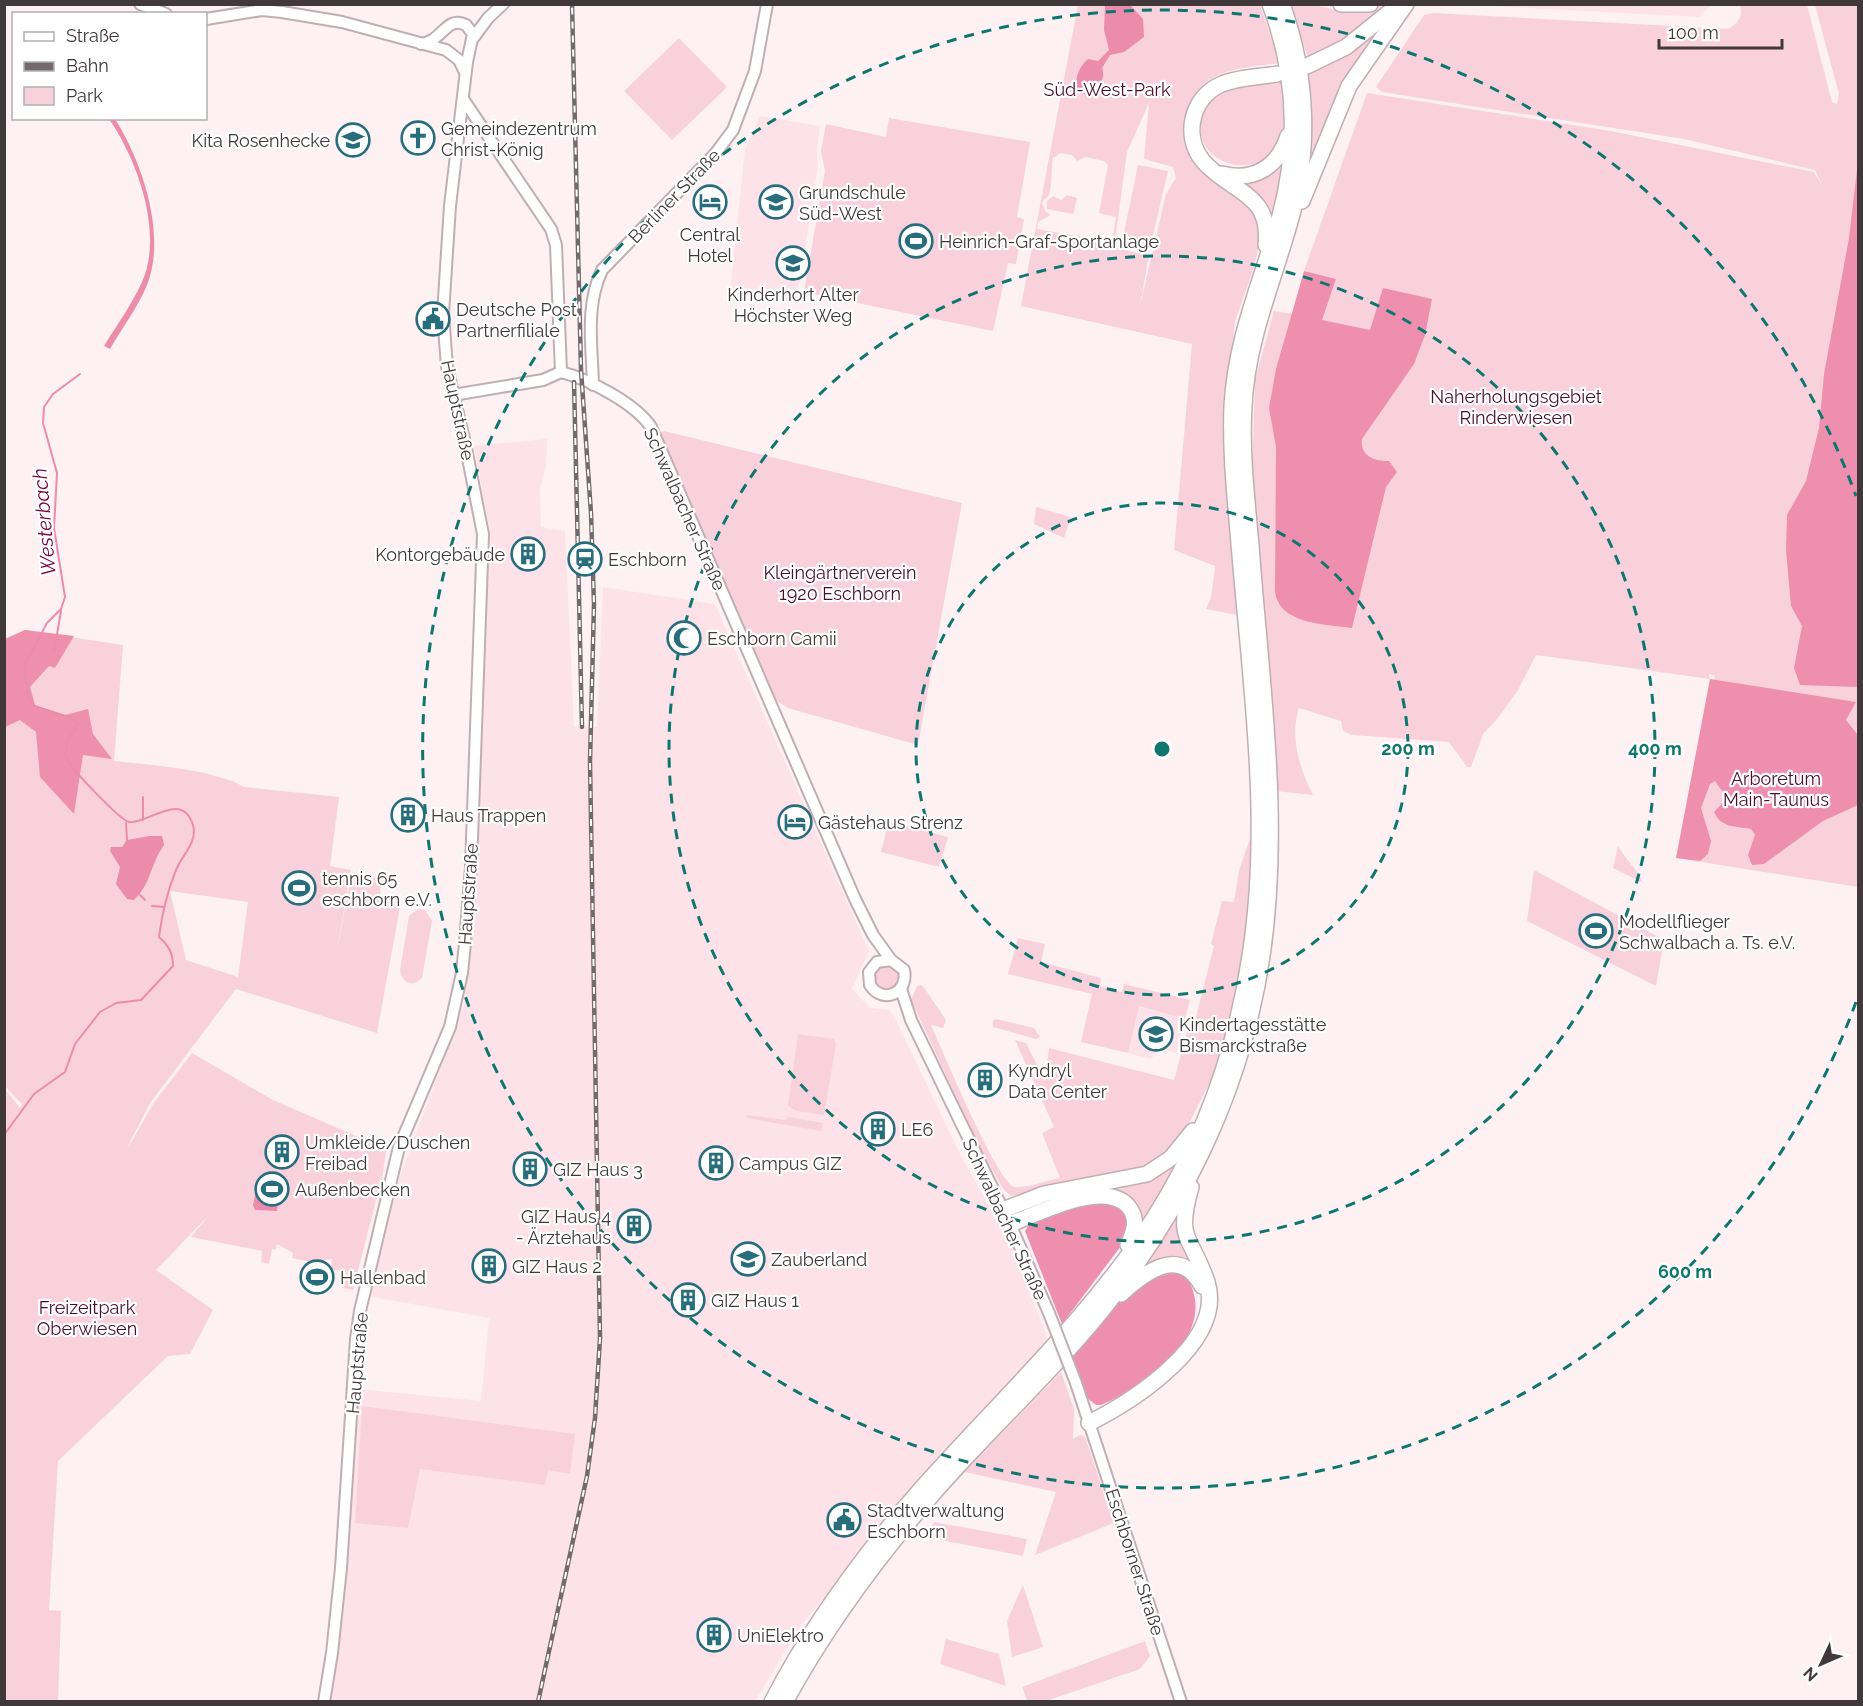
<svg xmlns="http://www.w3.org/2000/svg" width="1863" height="1706" viewBox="0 0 1863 1706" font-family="Raleway,sans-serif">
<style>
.built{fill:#fee2ea}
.green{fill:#f9d1dd;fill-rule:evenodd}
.forest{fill:#ef8fb0}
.water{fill:#ec8cad}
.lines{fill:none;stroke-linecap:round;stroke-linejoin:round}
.stream{stroke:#ec8cad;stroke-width:2}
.minor-casing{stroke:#c1aeb3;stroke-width:14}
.highway-casing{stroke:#c1aeb3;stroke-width:18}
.minor{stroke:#fff;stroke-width:10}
.highway{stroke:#fff;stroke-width:15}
.rail-casing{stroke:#736a6d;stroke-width:4.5}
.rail{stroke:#fff;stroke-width:2;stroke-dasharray:7;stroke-linecap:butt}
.minor-bridge-casing{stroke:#c1aeb3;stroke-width:14;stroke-linecap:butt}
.minor-bridge{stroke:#fff;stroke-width:10}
.ring{fill:none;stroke:#0f766e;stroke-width:3;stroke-dasharray:10 8}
.labels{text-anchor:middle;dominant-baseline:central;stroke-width:4.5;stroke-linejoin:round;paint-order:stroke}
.park-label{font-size:18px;fill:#4a0f29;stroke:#fff}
.poi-label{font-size:18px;fill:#40383b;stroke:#fff;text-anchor:start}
.street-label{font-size:18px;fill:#40383b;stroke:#fff}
.water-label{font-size:20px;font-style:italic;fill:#77003e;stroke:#fff}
.centre{fill:#0f766e;stroke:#fff;stroke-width:3}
.ring-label{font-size:18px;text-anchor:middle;font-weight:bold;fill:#0f766e;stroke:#fff;stroke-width:4.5;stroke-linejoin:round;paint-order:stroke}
</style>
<rect width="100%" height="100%" fill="#fdf1f4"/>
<g class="built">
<polygon points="1471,5 1711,5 1700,17"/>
<polygon points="760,116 820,126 817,153 818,167 796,303 730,292 745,149"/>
<polygon points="547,439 546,466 540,488 541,527 565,531 574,727 597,727 603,587 715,604 869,951 852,989 870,1008 889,1010 894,1016 960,1154 1011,1246 1048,1339 802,1624 755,1701 326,1701 333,1659 338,1659 358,1389 481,1401 489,1318 368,1296 395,1190 464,1005 478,866 481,730 490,532 474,446"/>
<polygon points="1138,1006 1185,1019 1176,1053 1163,1049 1150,1059 1128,1053"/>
</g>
<g class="green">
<path d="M 1078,5 L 1260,5 L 1280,63 C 1235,69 1197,68 1185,120 C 1172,179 1255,181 1259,224 C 1262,252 1249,281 1240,307 C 1238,314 1234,322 1234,329 C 1233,376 1228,423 1228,470 C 1228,518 1234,567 1237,615 L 1206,609 L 1211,598 L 1215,566 L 1174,550 L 1192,344 L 1021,306 ZM 1149,103 L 1144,159 L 1173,167 L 1176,178 L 1166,194 L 1140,306 L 1149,255 L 1114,248 L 1127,152 ZM 1061,153 L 1072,155 L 1077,161 L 1085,157 L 1104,161 L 1108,165 L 1099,213 L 1116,217 L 1112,242 L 1037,229 L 1038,222 L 1051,215 L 1045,211 L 1042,202 C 1044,199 1047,198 1049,195 C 1052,189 1051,168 1053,158 Z"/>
<polygon points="1290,5 1315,5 1341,11 1391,5 1347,38 1308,58"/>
<path d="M 1740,5 L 1807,5 L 1832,102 L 1837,104 L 1839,94 L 1815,5 L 1858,5 L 1858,887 L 1676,858 L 1715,676 L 1709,674 L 1710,679 L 1536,655 L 1518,690 L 1498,718 L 1483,734 L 1471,767 L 1467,767 L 1449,742 L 1352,735 L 1343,731 L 1341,721 L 1299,708 C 1289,737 1300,769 1313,795 L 1275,791 L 1269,655 L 1252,477 L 1255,380 L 1274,311 L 1293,314 L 1308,272 L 1304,271 L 1367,93 L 1611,131 L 1814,172 L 1823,187 L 1815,170 L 1684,139 L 1382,92 L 1376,87 L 1424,15 L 1433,13 L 1728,29 C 1739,23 1743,16 1740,5 Z"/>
<path d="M 1384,26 L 1307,175 C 1312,140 1314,109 1308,74 L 1349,52 Z"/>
<polygon points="679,38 727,87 672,140 624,91"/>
<path d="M 1281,81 C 1283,98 1288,119 1282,136 C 1267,186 1188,167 1202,116 C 1205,107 1213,97 1222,92 C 1238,83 1262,83 1281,81 Z"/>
<polygon points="889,118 1030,142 1017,217 1024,219 1016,264 1008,263 993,331 804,292 825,171 821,151 826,124 886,137"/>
<path d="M 1286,153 L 1269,238 L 1233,179 C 1261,178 1271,180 1286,153 Z"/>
<polygon points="1138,165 1168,171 1149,252 1130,248 1122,242"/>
<polygon points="1067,195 1077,198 1073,214 1047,209 1047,201 1053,196 1061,200"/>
<polygon points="664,431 962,503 918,745 788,708 775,700 660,433"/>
<polygon points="1036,507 1071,517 1064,538 1034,524"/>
<path d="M 25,630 L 123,645 L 114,761 C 150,765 214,769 244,787 L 339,797 L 330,866 L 351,870 L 336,956 L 352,872 L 379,878 L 381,898 L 393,900 L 400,907 L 377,1033 L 236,989 L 150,1103 L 130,1142 L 128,1148 L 153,1104 L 192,1053 L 273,1100 L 386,1149 L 383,1173 L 353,1290 L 343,1288 L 346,1272 L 331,1269 L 332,1259 L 311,1262 L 292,1258 L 293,1253 L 277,1244 L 275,1250 L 272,1249 L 269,1264 L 261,1262 L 262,1251 L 191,1237 L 210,1214 L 156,1270 L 213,1310 L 190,1354 L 168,1356 L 58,1461 L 49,1610 L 61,1611 L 58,1701 L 5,1701 L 4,1088 L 20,1108 L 22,1104 L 4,1085 L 5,639 ZM 170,891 L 248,902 L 238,977 L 186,960 Z"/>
<polygon points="889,821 948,837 939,867 881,852"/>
<path d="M 1252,833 L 1256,840 L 1248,937 L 1230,1026 L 1214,1074 L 1181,1139 L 1151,1167 L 1011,1196 L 1003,1189 L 979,1146 L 911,1000 L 917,986 L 921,985 L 925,989 L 946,1020 L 943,1028 L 931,1025 C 941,1047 998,1185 1015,1187 C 1028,1188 1047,1180 1060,1178 L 1042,1133 L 1054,1127 L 1015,1040 L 1026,1043 L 1045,1081 L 1049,1048 L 1174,1080 L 1190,1021 L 1195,1021 L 1214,946 L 1211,944 L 1222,901 L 1234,902 L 1239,870 Z"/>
<path d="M 1618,846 C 1624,858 1640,872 1643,883 L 1613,868 Z"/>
<polygon points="1534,870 1664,940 1656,986 1527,921"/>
<path d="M 418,909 L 425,910 L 432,921 L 422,978 C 413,988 402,983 400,970 L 409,916 Z"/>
<polygon points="1018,938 1045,944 1041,962 1101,978 1100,986 1122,992 1124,984 1190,1000 1185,1019 1139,1006 1128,1053 1081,1042 1092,994 1008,974"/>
<polygon points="883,962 899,969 902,981 889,993 873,987 873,969"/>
<polygon points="996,1019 1034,1028 1040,1037 1036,1039 993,1027 993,1021"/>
<polygon points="798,1034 834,1039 836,1044 824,1115 796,1111 788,1106"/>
<polygon points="747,1115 786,1120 789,1117 823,1123 821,1131 747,1118 745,1116"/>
<path d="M 1185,1146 L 1172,1179 L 1143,1222 C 1138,1204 1130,1196 1111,1191 C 1154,1179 1155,1179 1185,1146 Z"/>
<path d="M 1189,1185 C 1175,1229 1175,1233 1199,1273 C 1157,1250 1158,1257 1123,1287 Z"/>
<polygon points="1061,1372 1074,1409 1073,1439 1080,1435 1085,1437 1114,1523 1035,1555 1056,1492 965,1472"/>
<polygon points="362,1406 575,1434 570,1474 548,1470 545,1485 420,1469 408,1528 355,1523"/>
<polygon points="934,1522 1027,1539 1023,1556 926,1537"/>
<polygon points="1023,1585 1043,1647 1012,1657 1007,1621"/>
<polygon points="946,1639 999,1654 1006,1686 940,1664"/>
<polygon points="1145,1641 1150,1656 1140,1669 1046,1701 1027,1701 1022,1687"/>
</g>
<g class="forest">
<polygon points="1858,161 1858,687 1800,685 1794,668 1802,626 1791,606 1786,550 1787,515 1806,481 1819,428 1824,374 1849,238"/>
<path d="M 1304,271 L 1336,279 L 1322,320 L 1370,330 L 1383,288 L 1432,299 L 1425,335 L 1414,364 L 1362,439 C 1360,456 1374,461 1389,461 L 1397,472 L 1386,487 L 1352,628 C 1326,624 1280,625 1275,592 L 1276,447 L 1269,408 L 1276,369 Z"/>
<polygon points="25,630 74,636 55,668 49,666 30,687 35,705 65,715 88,709 93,734 112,759 83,755 74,814 40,777 36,732 20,720 5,727 5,639"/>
<path d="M 1710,679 L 1856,702 L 1846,720 L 1858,735 L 1858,805 L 1823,821 L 1764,864 L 1752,865 L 1748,855 L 1755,835 L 1751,829 C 1735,826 1721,828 1714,812 L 1727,798 L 1715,781 L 1710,784 L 1701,808 L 1711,841 L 1708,854 L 1700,861 L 1676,858 Z"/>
<path d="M 1097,1200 L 1115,1202 L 1128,1213 L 1127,1238 L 1062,1324 L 1025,1231 C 1037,1210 1075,1207 1097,1200 Z"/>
<path d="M 1175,1273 L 1186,1276 C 1222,1333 1148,1385 1101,1405 L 1096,1405 L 1087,1398 L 1073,1357 C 1102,1323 1127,1278 1175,1273 Z"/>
</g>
<g class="water">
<path d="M 1105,5 L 1130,5 L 1143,19 L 1144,37 L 1124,52 L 1110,55 L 1102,68 C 1107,81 1095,95 1081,94 L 1076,88 C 1076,76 1078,68 1088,59 L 1098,61 L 1109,50 L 1104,30 Z"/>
<path d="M 115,119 C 142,161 167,235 147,285 C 138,307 122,328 110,349 L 104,346 C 117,325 132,304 142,282 C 164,233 137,159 109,119 Z"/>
<path d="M 149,836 L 162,836 L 164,845 C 151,863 150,886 134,900 L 127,899 L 116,884 L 120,867 L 110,851 L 111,847 L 122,847 L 127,840 Z"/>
<polygon points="259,1178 288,1184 286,1199 270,1196 266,1200 278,1203 277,1211 255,1210 253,1205"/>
</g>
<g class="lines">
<g class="stream">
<polyline points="54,652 61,611"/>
<polyline points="143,820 143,797"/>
<polyline points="126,823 127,840"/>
<polyline points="140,895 145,900"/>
<polyline points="152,906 164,907"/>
<path d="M 4,1135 L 34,1094 L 65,1072 L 75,1044 L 100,1012 L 116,1003 L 141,1000 L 173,966 C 173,953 169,946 159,937 C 162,914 167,892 176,870 C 182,855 198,842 193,825 C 182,789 147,825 129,822 C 120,820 68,766 66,757 C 63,744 72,735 78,724 L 74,719 L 34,706 L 29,697 L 24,666 L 47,623 L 61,609 L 65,597 L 54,528 L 57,473 L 43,423 L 44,407 L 53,394 L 80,374"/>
</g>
<g class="minor-casing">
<g id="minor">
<polyline points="140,4 166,14"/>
<polyline points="206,19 262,10 282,12 342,22 446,50 459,60 465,72"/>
<polyline points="474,37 488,18 503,4"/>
<polyline points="463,99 551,229 556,245 561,372"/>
<path d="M 561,372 C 588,379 635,403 651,427 L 855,899 L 873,935 L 891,960 L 904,970 C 909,993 883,1005 870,985 L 869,972 L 877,962 L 891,960"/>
<path d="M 593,385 C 592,346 585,306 602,270 L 715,154 L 733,130 L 755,71 L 767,4"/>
<polyline points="453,395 543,380 561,372"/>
<polyline points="901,989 911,1020 1010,1224 1049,1313"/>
<polyline points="1076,1383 1181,1702"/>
<path d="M 324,1702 L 332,1653 L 341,1568 L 356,1339 L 360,1311 L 399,1147 L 450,1027 L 462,973 L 465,943 L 471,867 L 483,534 L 465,443 L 447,367 L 443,314 L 450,206 L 467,62 L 473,34 L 466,25 C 446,15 443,41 421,44"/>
</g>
</g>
<g class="highway-casing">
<g id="highway">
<polyline points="1341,4 1370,4"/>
<polyline points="1307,66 1346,47 1397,6"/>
<path d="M 1222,174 C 1254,182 1278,167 1288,136"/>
<polyline points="1302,201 1349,86 1406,4"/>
<path d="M 1266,245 C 1272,192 1229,192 1203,161 C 1182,136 1192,96 1222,84 C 1239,77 1260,77 1277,74"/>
<polyline points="1003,1210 1044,1194 1147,1174 1171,1158 1193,1131"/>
<path d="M 1010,1224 C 1038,1214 1104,1179 1128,1206 C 1139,1219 1134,1232 1128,1245"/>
<path d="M 1121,1294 C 1145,1272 1180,1245 1202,1286"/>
<path d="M 1089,1423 C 1133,1401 1226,1342 1207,1282 C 1192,1236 1175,1242 1191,1187"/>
<path d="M 772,1702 C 812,1624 865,1553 922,1488 C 1001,1399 1089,1319 1154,1218 C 1204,1139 1236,1049 1250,956 C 1271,824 1251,687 1240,555 C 1236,505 1230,455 1232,406 C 1236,336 1262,281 1280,216 C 1299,145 1296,73 1270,4"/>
<path d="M 785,1702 C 826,1627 875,1560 931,1496 C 982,1437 1040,1384 1090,1325 C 1179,1219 1242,1093 1262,956 C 1282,821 1261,681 1251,546 C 1247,499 1241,452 1244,406 C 1247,342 1272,285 1289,225 C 1311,152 1308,76 1282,4"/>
</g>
</g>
<use href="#minor" class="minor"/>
<use href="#highway" class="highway"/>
<g class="rail-casing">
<g id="rail">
<polyline points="574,382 582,727"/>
<polyline points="538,1702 587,1476 595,1418 600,1338 590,762 594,604 591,513 581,370 572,4"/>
</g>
</g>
<use href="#rail" class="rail"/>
<g class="minor-bridge-casing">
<polyline id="minor-bridge" points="1049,1313 1076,1383"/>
</g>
<use href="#minor-bridge" class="minor-bridge"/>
</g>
<g class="ring">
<circle cx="1162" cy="749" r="246"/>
<circle cx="1162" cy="749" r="493"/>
<path d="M1856 1002A739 739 0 1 1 1856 496"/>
</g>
<defs>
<g id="church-ring" transform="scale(1.725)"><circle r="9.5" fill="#fff" stroke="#276d7c" stroke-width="1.5"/><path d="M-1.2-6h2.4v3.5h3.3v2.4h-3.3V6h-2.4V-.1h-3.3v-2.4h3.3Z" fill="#276d7c"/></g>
<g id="school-ring" transform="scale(1.725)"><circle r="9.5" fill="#fff" stroke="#276d7c" stroke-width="1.5"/><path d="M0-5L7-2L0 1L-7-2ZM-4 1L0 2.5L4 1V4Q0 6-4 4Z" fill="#276d7c"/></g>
<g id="hotel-ring" transform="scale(1.725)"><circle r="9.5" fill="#fff" stroke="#276d7c" stroke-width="1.5"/><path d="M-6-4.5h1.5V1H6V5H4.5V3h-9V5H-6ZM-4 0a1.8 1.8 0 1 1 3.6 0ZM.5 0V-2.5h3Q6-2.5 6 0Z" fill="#276d7c"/></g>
<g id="stadium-ring" transform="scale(1.725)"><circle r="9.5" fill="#fff" stroke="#276d7c" stroke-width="1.5"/><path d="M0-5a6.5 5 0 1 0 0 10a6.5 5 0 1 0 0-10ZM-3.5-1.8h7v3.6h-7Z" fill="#276d7c"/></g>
<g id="civic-ring" transform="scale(1.725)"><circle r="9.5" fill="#fff" stroke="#276d7c" stroke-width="1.5"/><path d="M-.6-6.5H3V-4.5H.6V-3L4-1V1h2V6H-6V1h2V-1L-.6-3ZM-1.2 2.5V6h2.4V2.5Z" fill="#276d7c"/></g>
<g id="building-ring" transform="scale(1.725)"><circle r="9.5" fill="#fff" stroke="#276d7c" stroke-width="1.5"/><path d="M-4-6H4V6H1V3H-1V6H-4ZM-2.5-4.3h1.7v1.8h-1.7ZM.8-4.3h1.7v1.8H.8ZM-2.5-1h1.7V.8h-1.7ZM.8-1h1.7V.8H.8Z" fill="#276d7c"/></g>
<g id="station-ring" transform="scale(1.725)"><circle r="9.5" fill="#fff" stroke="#276d7c" stroke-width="1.5"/><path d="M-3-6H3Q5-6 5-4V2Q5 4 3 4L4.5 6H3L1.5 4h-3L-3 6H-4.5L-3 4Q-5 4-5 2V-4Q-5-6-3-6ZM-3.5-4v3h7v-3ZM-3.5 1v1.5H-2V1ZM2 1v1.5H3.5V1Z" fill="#276d7c"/></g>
<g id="mosque-ring" transform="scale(1.725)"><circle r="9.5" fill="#fff" stroke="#276d7c" stroke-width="1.5"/><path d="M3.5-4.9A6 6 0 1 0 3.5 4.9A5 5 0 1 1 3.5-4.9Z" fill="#276d7c"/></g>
</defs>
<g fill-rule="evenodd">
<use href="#church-ring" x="418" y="138"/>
<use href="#school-ring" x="353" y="140"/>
<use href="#hotel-ring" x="710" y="202"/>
<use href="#school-ring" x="776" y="202"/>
<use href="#stadium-ring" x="916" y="241"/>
<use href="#school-ring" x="793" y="263"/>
<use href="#civic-ring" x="433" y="319"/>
<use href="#building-ring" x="528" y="554"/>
<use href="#station-ring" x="585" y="559"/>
<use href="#mosque-ring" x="684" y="638"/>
<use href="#building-ring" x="408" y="815"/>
<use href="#hotel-ring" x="795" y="822"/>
<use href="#stadium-ring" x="299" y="888"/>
<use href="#stadium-ring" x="1596" y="931"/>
<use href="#school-ring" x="1156" y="1034"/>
<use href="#building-ring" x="985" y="1080"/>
<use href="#building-ring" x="878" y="1129"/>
<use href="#building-ring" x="282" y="1152"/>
<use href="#building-ring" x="716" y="1163"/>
<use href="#building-ring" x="530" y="1169"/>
<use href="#stadium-ring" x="272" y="1189"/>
<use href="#building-ring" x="634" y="1226"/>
<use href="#school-ring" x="748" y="1259"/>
<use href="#building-ring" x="489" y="1266"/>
<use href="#stadium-ring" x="317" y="1277"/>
<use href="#building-ring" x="688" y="1300"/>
<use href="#civic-ring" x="844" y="1520"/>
<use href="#building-ring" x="714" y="1635"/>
</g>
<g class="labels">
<g class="park-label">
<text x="1107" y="89">Süd-West-Park</text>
<text x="1516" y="396">Naherholungsgebiet<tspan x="1516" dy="21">Rinderwiesen</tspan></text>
<text x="840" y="572">Kleingärtnerverein<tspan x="840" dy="21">1920 Eschborn</tspan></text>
<text x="1776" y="778">Arboretum<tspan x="1776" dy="21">Main-Taunus</tspan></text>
<text x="87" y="1307">Freizeitpark<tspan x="87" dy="21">Oberwiesen</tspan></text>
</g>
<g class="poi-label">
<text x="441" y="128">Gemeindezentrum<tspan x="441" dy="21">Christ-König</tspan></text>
<text x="330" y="140" text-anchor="end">Kita Rosenhecke</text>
<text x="799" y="192">Grundschule<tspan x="799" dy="21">Süd-West</tspan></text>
<text x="710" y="234" text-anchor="middle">Central<tspan x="710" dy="21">Hotel</tspan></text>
<text x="939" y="241">Heinrich-Graf-Sportanlage</text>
<text x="793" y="294" text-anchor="middle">Kinderhort Alter<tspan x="793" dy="21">Höchster Weg</tspan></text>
<text x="456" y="309">Deutsche Post<tspan x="456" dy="21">Partnerfiliale</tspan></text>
<text x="505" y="554" text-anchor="end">Kontorgebäude</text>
<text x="608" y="559">Eschborn</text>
<text x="707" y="638">Eschborn Camii</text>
<text x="431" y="815">Haus Trappen</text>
<text x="818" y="822">Gästehaus Strenz</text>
<text x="322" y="878">tennis 65<tspan x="322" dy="21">eschborn e.V.</tspan></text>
<text x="1619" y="921">Modellflieger<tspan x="1619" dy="21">Schwalbach a. Ts. e.V.</tspan></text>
<text x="1179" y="1024">Kindertagesstätte<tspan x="1179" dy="21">Bismarckstraße</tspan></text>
<text x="1008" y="1070">Kyndryl<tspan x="1008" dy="21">Data Center</tspan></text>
<text x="901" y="1129">LE6</text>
<text x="305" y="1142">Umkleide/Duschen<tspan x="305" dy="21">Freibad</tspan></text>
<text x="739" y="1163">Campus GIZ</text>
<text x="553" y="1169">GIZ Haus 3</text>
<text x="295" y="1189">Außenbecken</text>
<text x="611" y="1216" text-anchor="end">GIZ Haus 4<tspan x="611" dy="21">- Ärztehaus</tspan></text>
<text x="771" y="1259">Zauberland</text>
<text x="512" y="1266">GIZ Haus 2</text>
<text x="340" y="1277">Hallenbad</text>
<text x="711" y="1300">GIZ Haus 1</text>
<text x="867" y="1510">Stadtverwaltung<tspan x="867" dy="21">Eschborn</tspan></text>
<text x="737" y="1635">UniElektro</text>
</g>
<g class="street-label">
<text transform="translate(674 196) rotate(-46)">Berliner Straße</text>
<text transform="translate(458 410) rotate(78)">Hauptstraße</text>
<text transform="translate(685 509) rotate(66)">Schwalbacher Straße</text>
<text transform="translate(468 894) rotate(-86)">Hauptstraße</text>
<text transform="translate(1005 1219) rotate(65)">Schwalbacher Straße</text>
<text transform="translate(357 1363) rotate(-85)">Hauptstraße</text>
<text transform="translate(1135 1562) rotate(72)">Eschborner Straße</text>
</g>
<g class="water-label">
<text transform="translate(44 522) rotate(-95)">Westerbach</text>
</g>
</g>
<circle cx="1162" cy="749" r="9" class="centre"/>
<g class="ring-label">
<text x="1408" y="755">200 m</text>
<text x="1655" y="755">400 m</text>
<text x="1685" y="1278">600 m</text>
</g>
<rect width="1863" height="1706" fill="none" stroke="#40383b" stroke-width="12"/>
<rect x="12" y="12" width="195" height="108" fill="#ffffff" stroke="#b3afb1" stroke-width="1.5"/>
<rect x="24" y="32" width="30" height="9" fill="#ffffff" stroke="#b3afb1" stroke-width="1.5"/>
<text x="66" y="42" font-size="18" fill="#40383b">Straße</text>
<rect x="24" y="62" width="30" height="9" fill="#736a6d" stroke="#b3afb1" stroke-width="1.5"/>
<text x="66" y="72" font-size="18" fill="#40383b">Bahn</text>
<rect x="24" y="87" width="30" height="18" fill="#f9d1dd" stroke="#b3afb1" stroke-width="1.5"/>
<text x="66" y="102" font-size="18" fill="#40383b">Park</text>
<g transform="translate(1821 1664) rotate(226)" stroke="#ffffff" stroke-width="4.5" paint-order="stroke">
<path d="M0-4.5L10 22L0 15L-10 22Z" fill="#40383b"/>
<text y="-9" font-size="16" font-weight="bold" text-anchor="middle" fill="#40383b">N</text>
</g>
<path d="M1659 39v9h123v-9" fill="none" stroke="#40383b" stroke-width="3"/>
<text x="1668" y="39" font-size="18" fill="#40383b" stroke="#ffffff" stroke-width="4.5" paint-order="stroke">100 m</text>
</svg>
